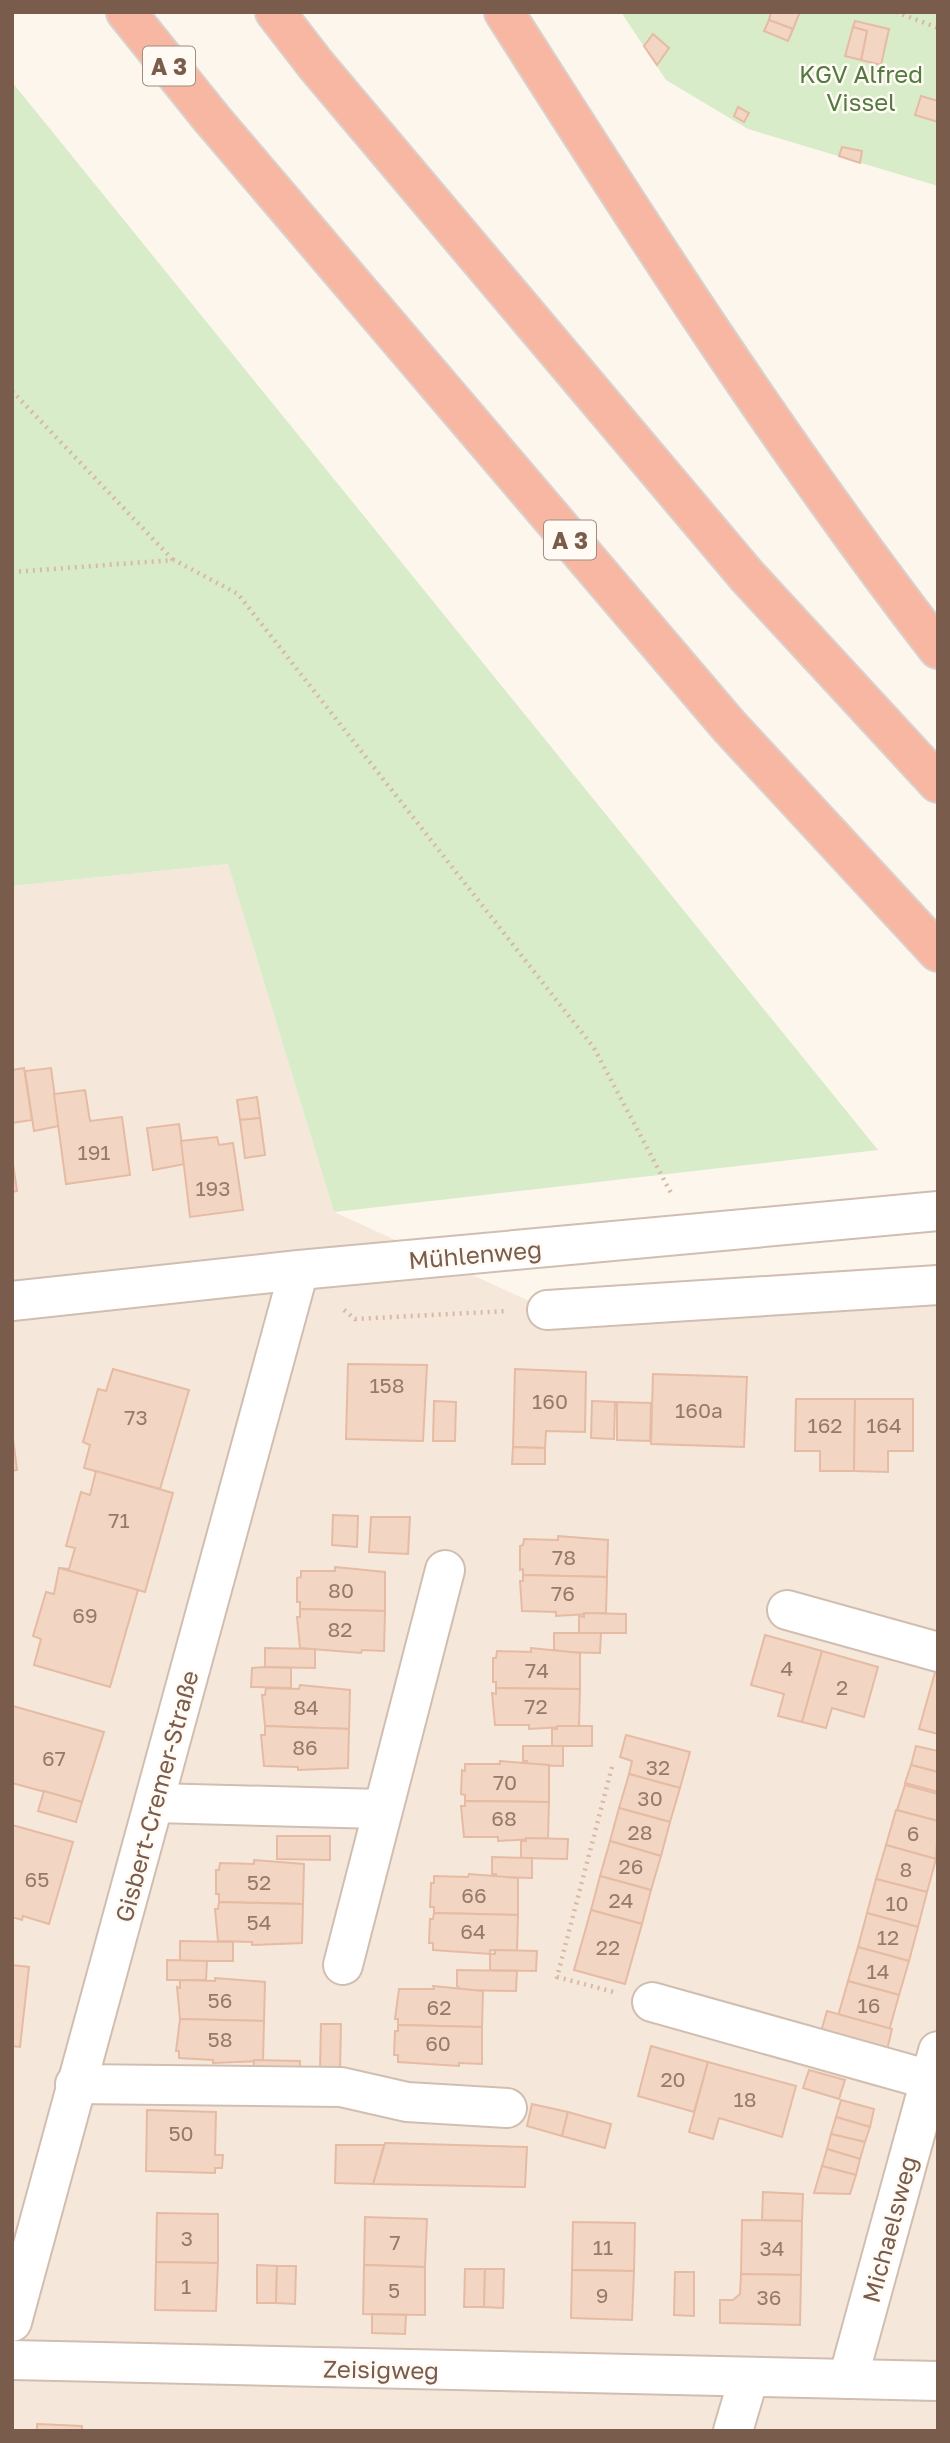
<svg xmlns="http://www.w3.org/2000/svg" width="950" height="2443" viewBox="0 0 950 2443" font-family="'Golos Text',sans-serif">
<style>
.residential{fill:#f5e8da}
.green{fill:#d8ecc9}
.building{fill:#f3d5c3;stroke:#e6bba3;stroke-width:2}
.lines{fill:none;stroke-linecap:round;stroke-linejoin:round}
.minor-casing{stroke:#d1beb0;stroke-width:42}
.highway-casing{stroke:#dad1cd;stroke-width:42}
.path{stroke:#d9b8a5;stroke-width:4.5;stroke-dasharray:2 5;stroke-linecap:butt}
.minor{stroke:#fff;stroke-width:38}
.highway{stroke:#f7b7a3;stroke-width:38}
.labels{text-anchor:middle;dominant-baseline:central;stroke-width:5;stroke-linejoin:round;paint-order:stroke}
.number-label{font-size:21px;fill:#987a6a}
.shield{fill:#fffaf3;stroke:#a28b7f;stroke-width:2}
.shield-label{font-size:23px;font-weight:bold;fill:#7a5c4d}
.park-label{font-size:24px;fill:#537a41;stroke:#fffaf3}
.street-label{font-size:24px;fill:#7a5c4d;stroke:#fffaf3}
</style>
<rect width="100%" height="100%" fill="#fdf6ec"/>
<polygon class="residential" points="228,864 334,1212 547,1309 938,1306 938,2431 12,2431 12,886"/>
<g class="green">
<polygon points="621,12 938,12 938,186 748,129 666,80"/>
<polygon points="12,82 878,1150 334,1212 228,864 12,886"/>
</g>
<g class="building">
<polygon points="771,12 800,12 793,29 769,20"/>
<polygon points="769,20 793,29 788,41 764,31"/>
<polygon points="855,21 889,29 881,65 861,60 867,31 853,27"/>
<polygon points="853,27 867,31 861,60 845,56"/>
<polygon points="653,34 669,48 657,65 644,46"/>
<polygon points="921,96 938,101 938,122 915,115"/>
<polygon points="738,107 749,113 744,122 734,116"/>
<polygon points="842,147 862,151 860,163 839,156"/>
<polygon points="24,1068 32,1120 12,1123 12,1070"/>
<polygon points="51,1068 59,1126 34,1131 25,1071"/>
<polygon points="85,1090 90,1121 122,1117 130,1175 66,1184 54,1094"/>
<polygon points="257,1097 260,1118 240,1120 237,1100"/>
<polygon points="260,1118 265,1155 245,1158 240,1120"/>
<polygon points="179,1124 185,1164 153,1170 147,1128"/>
<polygon points="217,1137 219,1145 233,1143 243,1210 190,1217 181,1141"/>
<polygon points="12,1157 17,1191 12,1192"/>
<polygon points="348,1364 427,1365 423,1441 346,1439"/>
<polygon points="113,1369 189,1390 160,1489 84,1468 90,1445 83,1442 98,1389 106,1391"/>
<polygon points="515,1369 586,1372 585,1432 546,1431 545,1448 513,1447"/>
<polygon points="653,1374 747,1377 744,1447 651,1444"/>
<polygon points="796,1399 855,1399 854,1471 820,1471 820,1451 795,1451"/>
<polygon points="855,1399 913,1399 913,1451 888,1451 888,1472 854,1471"/>
<polygon points="434,1401 456,1402 455,1441 433,1441"/>
<polygon points="592,1401 615,1402 614,1439 591,1438"/>
<polygon points="617,1402 651,1403 650,1441 617,1440"/>
<polygon points="12,1430 17,1470 12,1471"/>
<polygon points="513,1447 545,1448 545,1464 512,1464"/>
<polygon points="96,1471 173,1493 145,1592 59,1568 69,1569 75,1548 66,1546 81,1492 90,1495"/>
<polygon points="333,1515 358,1516 357,1547 332,1545"/>
<polygon points="371,1517 410,1517 408,1554 369,1552"/>
<polygon points="558,1536 608,1540 607,1577 523,1575 523,1569 520,1570 520,1546 523,1545 524,1539 558,1540"/>
<polygon points="335,1567 385,1572 385,1611 300,1609 300,1602 297,1602 297,1578 301,1577 301,1571 335,1571"/>
<polygon points="59,1568 138,1590 110,1687 34,1665 41,1639 33,1636 46,1592 54,1594"/>
<polygon points="523,1575 607,1577 606,1613 556,1616 556,1612 522,1611 520,1581 523,1581"/>
<polygon points="300,1609 385,1611 384,1651 362,1650 361,1653 300,1648 297,1617 300,1617"/>
<polygon points="584,1613 626,1614 626,1633 579,1633 579,1616 584,1617"/>
<polygon points="554,1633 601,1633 600,1653 558,1652 554,1649"/>
<polygon points="765,1635 822,1651 802,1722 778,1716 784,1694 751,1685"/>
<polygon points="265,1648 315,1649 315,1668 265,1667"/>
<polygon points="531,1648 580,1653 580,1689 496,1688 496,1682 493,1682 493,1658 496,1658 497,1651 531,1652"/>
<polygon points="822,1651 878,1667 864,1717 832,1708 826,1728 802,1722"/>
<polygon points="265,1667 291,1668 291,1688 251,1687 252,1668"/>
<polygon points="936,1669 938,1670 938,1734 919,1729"/>
<polygon points="300,1685 350,1690 349,1729 265,1726 262,1695 265,1695 266,1688 299,1689"/>
<polygon points="496,1688 580,1689 579,1726 529,1729 529,1725 495,1725 492,1693 496,1694"/>
<polygon points="13,1706 104,1732 82,1802 12,1783"/>
<polygon points="265,1726 349,1729 348,1768 298,1770 298,1767 264,1766 261,1735 265,1735"/>
<polygon points="557,1726 592,1726 592,1746 552,1746 552,1729 557,1729"/>
<polygon points="626,1735 690,1752 680,1788 629,1774 632,1761 620,1757"/>
<polygon points="523,1746 563,1746 563,1766 527,1765 527,1761 523,1761"/>
<polygon points="916,1746 938,1751 938,1772 911,1765"/>
<polygon points="500,1761 549,1765 549,1802 465,1801 465,1795 461,1794 462,1770 465,1771 465,1764 500,1764"/>
<polygon points="911,1765 938,1772 938,1792 905,1783"/>
<polygon points="629,1774 680,1788 670,1822 619,1808"/>
<polygon points="905,1785 938,1794 938,1821 897,1810"/>
<polygon points="44,1791 82,1802 76,1822 38,1811"/>
<polygon points="465,1801 549,1802 548,1838 498,1841 498,1837 464,1837 461,1806 465,1806"/>
<polygon points="619,1808 670,1822 661,1856 610,1841"/>
<polygon points="896,1810 938,1821 936,1859 886,1845"/>
<polygon points="12,1825 73,1842 49,1924 23,1916 22,1920 12,1917"/>
<polygon points="277,1836 330,1836 330,1860 277,1859"/>
<polygon points="526,1838 568,1839 567,1859 521,1858 521,1841 526,1841"/>
<polygon points="610,1841 661,1856 651,1890 600,1876"/>
<polygon points="886,1845 936,1859 927,1892 876,1879"/>
<polygon points="492,1857 532,1858 532,1878 496,1877 496,1874 492,1874"/>
<polygon points="254,1860 304,1864 303,1904 219,1902 219,1894 216,1894 216,1870 219,1870 220,1863 254,1864"/>
<polygon points="469,1874 518,1878 518,1915 434,1913 434,1907 430,1907 431,1883 434,1883 434,1876 468,1877"/>
<polygon points="600,1876 651,1890 642,1924 591,1910"/>
<polygon points="876,1879 927,1892 918,1927 867,1913"/>
<polygon points="219,1902 303,1904 302,1943 252,1945 252,1942 218,1941 215,1909 218,1909"/>
<polygon points="591,1910 642,1924 625,1984 574,1970"/>
<polygon points="434,1913 518,1915 517,1951 490,1950 490,1954 433,1950 433,1943 429,1943 430,1919 433,1919"/>
<polygon points="867,1913 918,1927 909,1961 858,1947"/>
<polygon points="180,1941 233,1942 233,1961 180,1961"/>
<polygon points="858,1947 909,1961 899,1995 848,1981"/>
<polygon points="495,1950 537,1951 536,1971 490,1970 490,1954 495,1954"/>
<polygon points="167,1960 207,1961 206,1980 167,1980"/>
<polygon points="12,1965 29,1967 20,2047 12,2046"/>
<polygon points="457,1970 517,1971 516,1991 461,1990 457,1986"/>
<polygon points="215,1978 265,1982 264,2021 180,2019 177,1987 180,1988 180,1980 215,1981"/>
<polygon points="848,1981 899,1995 889,2031 838,2016"/>
<polygon points="433,1986 483,1991 482,2027 398,2025 398,2019 395,2019 399,1989 434,1989"/>
<polygon points="827,2011 892,2029 887,2050 820,2035"/>
<polygon points="180,2019 264,2021 263,2061 213,2063 213,2060 179,2058 179,2051 176,2051"/>
<polygon points="321,2024 341,2024 340,2070 320,2070"/>
<polygon points="398,2025 482,2027 482,2064 459,2063 459,2066 398,2062 398,2055 394,2055 395,2031 398,2031"/>
<polygon points="651,2046 708,2062 694,2112 638,2096"/>
<polygon points="254,2060 300,2061 299,2081 253,2079"/>
<polygon points="708,2062 796,2086 782,2137 719,2118 713,2139 689,2132"/>
<polygon points="809,2070 845,2080 839,2099 803,2088"/>
<polygon points="841,2100 874,2109 870,2127 836,2117"/>
<polygon points="532,2104 568,2112 562,2136 527,2126"/>
<polygon points="147,2110 216,2112 215,2155 223,2155 222,2168 215,2168 215,2173 146,2171"/>
<polygon points="568,2112 611,2124 605,2148 562,2136"/>
<polygon points="836,2117 870,2127 865,2142 831,2134"/>
<polygon points="831,2134 865,2142 860,2159 827,2149"/>
<polygon points="385,2143 527,2147 525,2187 373,2184"/>
<polygon points="336,2145 384,2145 373,2184 335,2183"/>
<polygon points="827,2149 860,2159 856,2175 822,2166"/>
<polygon points="822,2166 856,2175 850,2194 814,2193"/>
<polygon points="763,2192 803,2194 802,2221 762,2220"/>
<polygon points="157,2213 218,2214 218,2263 156,2262"/>
<polygon points="365,2217 427,2219 425,2267 364,2265"/>
<polygon points="742,2220 802,2221 801,2275 741,2274"/>
<polygon points="573,2222 635,2223 634,2271 572,2270"/>
<polygon points="156,2262 218,2263 216,2311 155,2310"/>
<polygon points="257,2265 277,2266 276,2303 257,2303"/>
<polygon points="364,2265 425,2267 425,2315 363,2314"/>
<polygon points="277,2266 296,2266 295,2304 276,2303"/>
<polygon points="465,2269 485,2269 484,2307 464,2307"/>
<polygon points="485,2269 504,2269 503,2308 484,2307"/>
<polygon points="572,2270 634,2271 632,2320 571,2318"/>
<polygon points="675,2272 694,2272 694,2316 674,2315"/>
<polygon points="741,2274 801,2275 800,2325 720,2323 720,2300 733,2300 740,2294"/>
<polygon points="372,2314 406,2315 405,2334 372,2333"/>
<polygon points="37,2424 82,2426 82,2431 37,2431"/>
</g>
<g class="lines">
<g class="minor-casing">
<g id="minor">
<polyline points="12,1301 299,1270 938,1211"/>
<polyline points="547,1310 938,1285"/>
<polyline points="787,1610 938,1652"/>
<polyline points="155,1803 381,1809"/>
<polyline points="343,1965 445,1570"/>
<polyline points="652,2002 930,2080"/>
<polyline points="75,2084 341,2087 407,2102 507,2108"/>
<polyline points="12,2322 299,1270"/>
<polyline points="12,2360 938,2381"/>
<polyline points="848,2379 938,2051"/>
<polyline points="733,2431 749,2377"/>
</g>
</g>
<g class="highway-casing">
<g id="highway">
<polyline points="126,12 212,119 729,726 938,952"/>
<polyline points="275,12 316,65 747,576 938,783"/>
<path d="M 504,12 C 642,229 781,446 938,649"/>
</g>
</g>
<g class="path">
<polyline points="896,12 938,28"/>
<polyline points="12,391 173,560"/>
<polyline points="12,572 174,560 238,594 594,1048 671,1193"/>
<polyline points="344,1310 355,1319 507,1311"/>
<polyline points="612,1767 557,1977 614,1992"/>
</g>
<use href="#minor" class="minor"/>
<use href="#highway" class="highway"/>
</g>
<g class="labels">
<g class="number-label">
<text x="94" y="1152">191</text>
<text x="213" y="1188">193</text>
<text x="387" y="1385">158</text>
<text x="550" y="1401">160</text>
<text x="699" y="1410">160a</text>
<text x="136" y="1417">73</text>
<text x="825" y="1425">162</text>
<text x="884" y="1425">164</text>
<text x="119" y="1520">71</text>
<text x="564" y="1557">78</text>
<text x="341" y="1590">80</text>
<text x="563" y="1593">76</text>
<text x="85" y="1615">69</text>
<text x="340" y="1629">82</text>
<text x="787" y="1668">4</text>
<text x="537" y="1670">74</text>
<text x="842" y="1687">2</text>
<text x="536" y="1706">72</text>
<text x="306" y="1707">84</text>
<text x="305" y="1747">86</text>
<text x="54" y="1758">67</text>
<text x="658" y="1767">32</text>
<text x="505" y="1782">70</text>
<text x="650" y="1798">30</text>
<text x="504" y="1818">68</text>
<text x="640" y="1832">28</text>
<text x="913" y="1833">6</text>
<text x="631" y="1866">26</text>
<text x="906" y="1869">8</text>
<text x="37" y="1879">65</text>
<text x="259" y="1882">52</text>
<text x="474" y="1895">66</text>
<text x="621" y="1900">24</text>
<text x="897" y="1903">10</text>
<text x="259" y="1922">54</text>
<text x="473" y="1931">64</text>
<text x="888" y="1937">12</text>
<text x="608" y="1947">22</text>
<text x="878" y="1971">14</text>
<text x="220" y="2000">56</text>
<text x="869" y="2005">16</text>
<text x="439" y="2007">62</text>
<text x="220" y="2039">58</text>
<text x="438" y="2043">60</text>
<text x="673" y="2079">20</text>
<text x="745" y="2099">18</text>
<text x="181" y="2133">50</text>
<text x="187" y="2238">3</text>
<text x="395" y="2242">7</text>
<text x="603" y="2247">11</text>
<text x="772" y="2248">34</text>
<text x="186" y="2286">1</text>
<text x="394" y="2290">5</text>
<text x="602" y="2295">9</text>
<text x="769" y="2297">36</text>
</g>
<g class="shield">
<rect x="143" y="46.5" width="52" height="39" rx="5"/>
<rect x="544" y="520.5" width="52" height="39" rx="5"/>
</g>
<g class="shield-label">
<text x="169" y="66">A 3</text>
<text x="570" y="540">A 3</text>
</g>
<g class="park-label">
<text x="861" y="73">KGV Alfred<tspan x="861" dy="28">Vissel</tspan></text>
</g>
<g class="street-label">
<text transform="translate(475 1254) rotate(-5)">Mühlenweg</text>
<text transform="translate(156 1796) rotate(-75)">Gisbert-Cremer-Straße</text>
<text transform="translate(889 2229) rotate(-75)">Michaelsweg</text>
<text transform="translate(381 2369) rotate(1)">Zeisigweg</text>
</g>
</g>
<rect width="950" height="2443" fill="none" stroke="#7a5c4d" stroke-width="28"/>
</svg>
